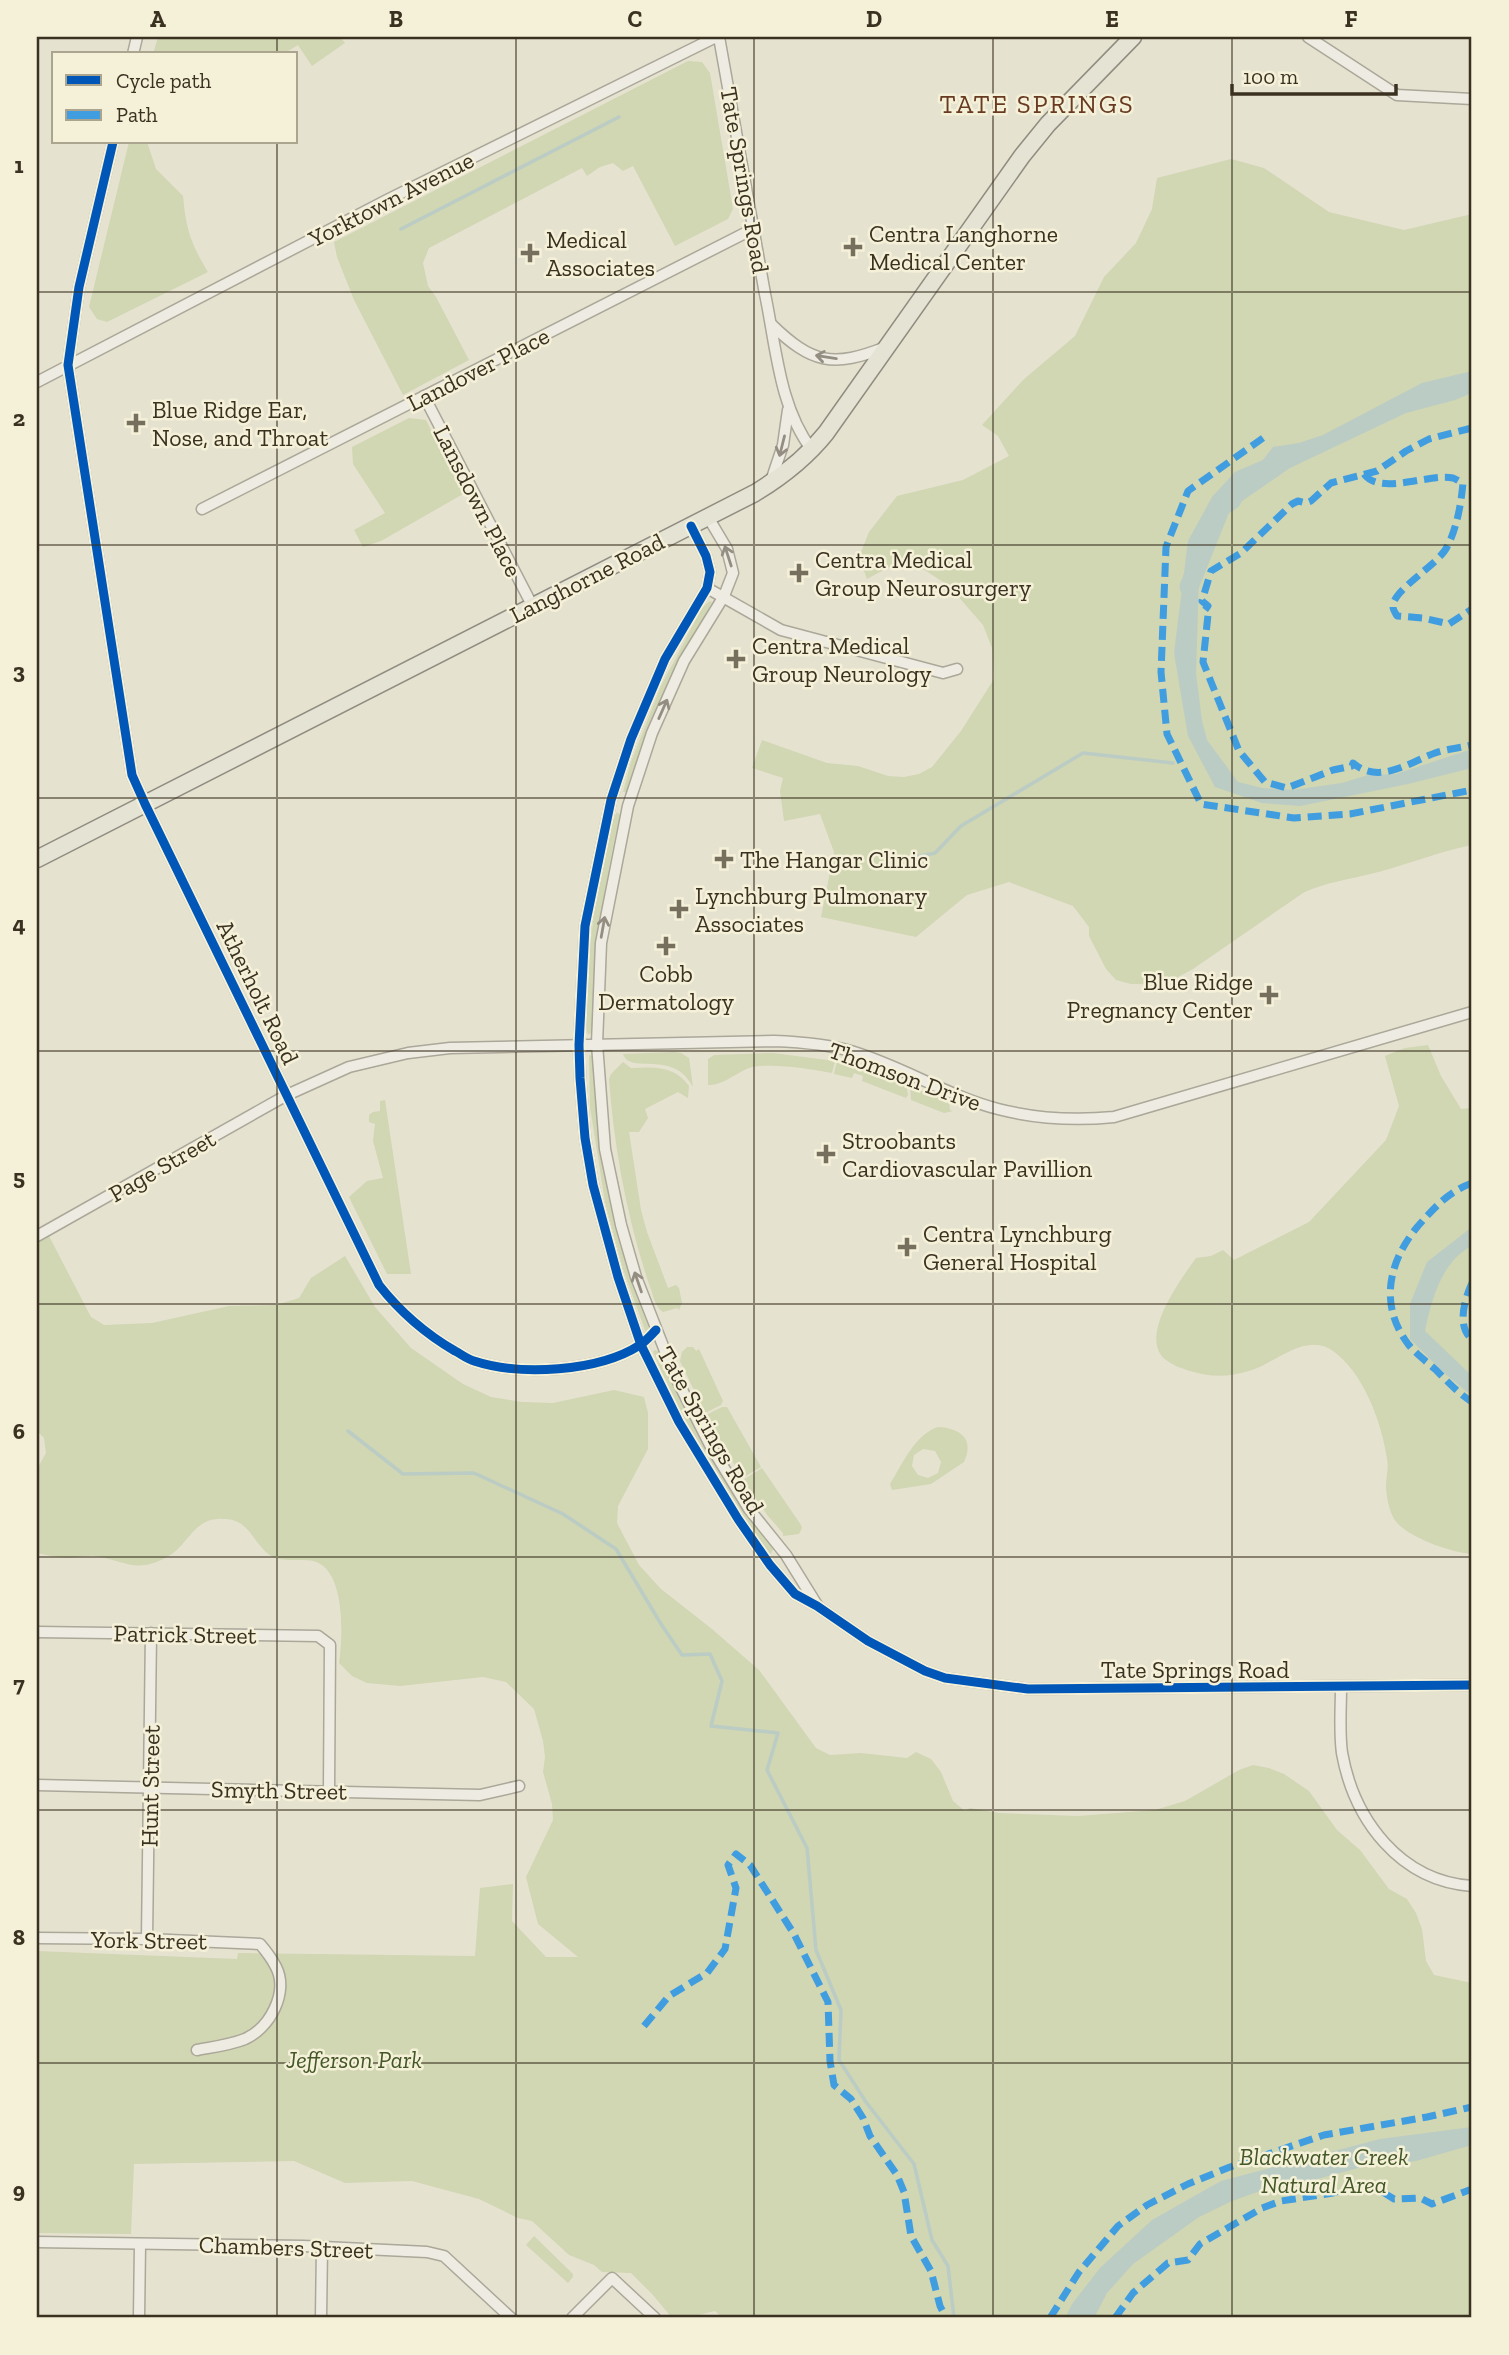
<svg xmlns="http://www.w3.org/2000/svg" width="1509" height="2355" viewBox="0 0 1509 2355" font-family="'Zilla Slab',serif">
<style>
.green{fill:#d1d6b3;fill-rule:evenodd}
.water{fill:#bbccc4}
.lines{fill:none;stroke-linecap:round;stroke-linejoin:round}
.stream{stroke:#bbccc4;stroke-width:3.5}
.river{stroke:#bbccc4;stroke-width:19}
.minor-casing{stroke:#aba799;stroke-width:13}
.primary-casing{stroke:#918c80;stroke-width:19}
.minor{stroke:#eeece2;stroke-width:10}
.primary{stroke:#e5e3d4;stroke-width:16}
.quiet{stroke:#3f9de0;stroke-width:7;stroke-dasharray:14 7;stroke-linecap:butt}
.cycleway-casing{stroke:#f5f1d8;stroke-width:13}
.cycleway{stroke:#0057b8;stroke-width:9}
.oneway{stroke:#948e82}
.grid{fill:none;stroke:#3b3121;stroke-width:2;stroke-opacity:0.55}
.poi-dot{fill:#776f5e;stroke:#f5f1d8;stroke-width:2.5}
.labels{text-anchor:middle;dominant-baseline:central;stroke-width:5;stroke-linejoin:round;paint-order:stroke}
.street-label{font-size:24px;fill:#3b3121;stroke:#f5f1d8}
.poi-label{font-size:24px;fill:#3b3121;stroke:#f5f1d8;text-anchor:start}
.park-label{font-size:24px;font-style:italic;fill:#445728;stroke:#f5f1d8}
.neighbourhood-label{font-size:26px;letter-spacing:2px;fill:#673a21;stroke:#f5f1d8}
.neatline{fill:none;stroke:#3b3121;stroke-width:2.5}
.grid-label{font-size:23px;text-anchor:middle;font-weight:bold;fill:#3b3121}
</style>
<rect width="100%" height="100%" fill="#e6e2d0"/>
<g class="green">
<polygon points="158,37 340,37 345,43 312,66 298,45 283,54 153,54"/>
<polygon points="688,61 702,62 710,73 733,209 728,219 675,246 633,166 623,171 613,163 600,167 587,176 582,168 429,248 423,263 428,286 436,297 469,360 403,395 354,300 337,257 334,242"/>
<path d="M 129,142 L 147,142 L 156,169 L 183,196 C 186,229 191,244 208,272 L 107,322 L 97,319 L 89,307 Z"/>
<path d="M 1231,159 L 1264,168 L 1329,212 L 1404,230 L 1472,214 L 1472,845 C 1436,852 1402,867 1366,875 C 1342,881 1327,882 1303,893 L 1193,969 L 1165,984 L 1131,984 L 1116,980 L 1106,969 L 1089,936 L 1089,927 L 1073,906 L 1009,882 L 967,895 L 916,937 L 821,917 L 834,852 L 820,814 L 784,821 L 780,791 L 783,778 L 752,768 L 762,740 L 827,763 L 858,766 L 888,776 L 904,777 L 919,774 L 932,767 L 961,731 L 994,679 L 992,648 L 983,625 L 949,586 L 920,567 L 891,566 L 867,579 L 859,557 L 869,532 L 897,496 L 963,480 L 1009,456 L 998,436 L 982,425 L 1023,380 L 1075,336 L 1104,277 L 1136,243 L 1152,209 L 1157,178 Z"/>
<polygon points="409,418 426,420 463,494 381,541 363,547 354,530 385,513 353,464 352,447"/>
<path d="M 710,601 L 712,602 C 678,664 649,726 627,792 L 623,792 L 631,762 L 661,686 L 702,608 Z"/>
<path d="M 617,812 L 620,815 C 603,887 594,958 592,1032 L 588,1035 C 579,1006 601,838 617,812 Z"/>
<path d="M 1428,1045 L 1441,1076 L 1461,1109 L 1472,1108 L 1472,1554 C 1452,1553 1402,1536 1393,1517 C 1389,1509 1386,1495 1386,1486 C 1386,1477 1389,1468 1387,1459 C 1382,1423 1363,1370 1330,1349 C 1304,1334 1276,1362 1252,1370 C 1230,1377 1212,1378 1190,1371 C 1181,1368 1174,1366 1166,1360 C 1137,1338 1181,1279 1196,1258 L 1211,1256 L 1223,1250 L 1234,1260 L 1309,1222 L 1386,1140 L 1399,1106 L 1385,1056 L 1405,1048 Z"/>
<path d="M 674,1052 L 681,1053 L 689,1058 L 693,1087 C 673,1048 631,1076 623,1054 Z"/>
<path d="M 773,1053 L 835,1061 L 832,1073 C 812,1069 767,1062 749,1068 C 736,1073 722,1086 708,1085 L 708,1059 L 714,1055 Z"/>
<path d="M 589,1055 L 593,1056 C 597,1128 606,1199 628,1268 C 634,1289 642,1309 649,1329 L 646,1333 L 623,1269 L 605,1202 L 590,1107 Z"/>
<polygon points="837,1061 883,1074 906,1084 908,1095 906,1098 862,1081 863,1076 854,1073 852,1078 834,1074"/>
<path d="M 623,1062 L 631,1068 C 653,1067 674,1065 689,1086 L 688,1098 L 678,1092 L 645,1109 L 648,1118 L 639,1132 L 629,1132 L 641,1210 L 647,1232 L 668,1288 L 676,1285 L 679,1288 L 682,1303 L 679,1310 L 677,1308 L 663,1312 C 654,1306 653,1293 649,1284 C 627,1218 614,1148 609,1079 L 611,1074 Z"/>
<polygon points="910,1086 949,1102 950,1110 953,1111 944,1113 911,1100"/>
<polygon points="385,1100 411,1274 387,1274 349,1197 367,1181 383,1178 373,1141 375,1124 369,1122 369,1115 373,1112 380,1111 380,1101"/>
<path d="M 49,1236 L 91,1317 L 104,1325 L 152,1323 L 229,1306 L 276,1305 L 299,1298 L 311,1278 L 345,1256 L 375,1307 L 411,1348 L 463,1384 L 491,1397 L 522,1402 L 553,1403 L 614,1390 L 644,1397 L 648,1413 L 648,1449 L 618,1506 L 617,1523 L 639,1565 L 661,1589 L 712,1629 L 759,1670 L 816,1748 L 830,1755 L 861,1753 L 907,1758 L 916,1752 L 931,1759 L 941,1772 L 953,1801 L 965,1811 L 970,1808 L 999,1813 L 1078,1816 L 1155,1810 L 1185,1801 L 1239,1770 L 1253,1765 L 1269,1768 L 1284,1774 L 1309,1791 L 1337,1830 L 1360,1850 L 1389,1889 L 1407,1899 L 1416,1913 L 1422,1929 L 1426,1961 L 1434,1975 L 1472,1983 L 1472,2318 L 723,2318 L 715,2311 L 686,2318 L 672,2318 L 653,2295 L 631,2273 L 602,2272 L 594,2265 L 569,2255 L 532,2221 L 518,2218 L 479,2199 L 412,2181 L 345,2183 L 294,2161 L 134,2164 L 131,2234 L 37,2233 L 37,1951 L 237,1959 L 238,1953 L 475,1956 L 480,1888 L 513,1884 L 512,1921 L 546,1957 L 578,1957 L 538,1924 L 526,1877 L 553,1820 L 552,1804 L 543,1772 L 545,1757 L 543,1741 L 534,1709 L 506,1682 L 483,1677 L 400,1686 L 367,1683 L 352,1676 L 339,1663 C 343,1638 346,1568 313,1561 C 299,1558 279,1564 267,1553 C 249,1537 249,1517 217,1519 C 192,1521 187,1547 167,1557 C 136,1574 126,1561 95,1556 C 87,1555 77,1558 69,1558 C 58,1558 47,1555 37,1553 L 37,1469 L 46,1453 L 44,1438 L 37,1431 L 37,1243 Z"/>
<polygon points="687,1347 693,1347 696,1351 699,1349 723,1401 721,1405 705,1413 680,1361 682,1352"/>
<path d="M 654,1350 L 658,1351 C 693,1423 727,1484 773,1549 L 771,1554 C 761,1546 753,1530 745,1519 C 708,1467 679,1410 653,1352 Z"/>
<polygon points="722,1407 727,1407 761,1467 742,1478 706,1415"/>
<path d="M 938,1427 C 960,1428 975,1439 964,1462 L 931,1484 L 892,1490 L 890,1484 C 902,1465 915,1434 938,1427 ZM 923,1449 L 935,1451 L 941,1462 L 938,1473 L 928,1478 L 918,1475 L 912,1466 L 914,1455 Z"/>
<polygon points="762,1468 801,1525 802,1528 799,1534 783,1536 783,1533 768,1516 743,1480"/>
<polygon points="534,2236 573,2274 573,2277 568,2283 526,2245"/>
</g>
<g class="water">
<polygon points="1472,371 1472,393 1455,400 1406,413 1290,468 1210,523 1196,546 1199,577 1196,673 1202,721 1207,740 1238,782 1262,788 1293,790 1342,783 1368,775 1396,774 1472,749 1472,768 1408,784 1300,806 1262,803 1215,787 1188,736 1174,653 1188,541 1212,497 1235,472 1263,460 1273,447 1299,443 1323,435 1422,383"/>
<path d="M 1472,1227 L 1472,1246 C 1442,1260 1431,1301 1425,1331 L 1472,1376 L 1472,1396 L 1443,1372 L 1410,1339 L 1410,1304 L 1427,1262 Z"/>
<polygon points="1472,2127 1472,2145 1416,2161 1362,2167 1306,2182 1280,2184 1232,2201 1199,2217 1133,2264 1107,2293 1094,2318 1065,2318 1072,2304 1100,2268 1152,2220 1221,2181 1380,2139"/>
</g>
<g class="lines">
<g class="stream">
<polyline points="401,229 619,117"/>
<polyline points="883,853 899,858 910,858 935,853 961,826 1083,753 1173,763"/>
<polyline points="348,1431 403,1474 474,1473 563,1514 616,1549 661,1624 682,1655 710,1654 722,1681 711,1726 778,1733 767,1770 807,1848 816,1950 841,2010 839,2060 866,2102 914,2164 932,2240 948,2266 954,2318"/>
</g>
<polyline class="river" points="1189,587 1221,507 1232,500"/>
<g class="minor-casing">
<g id="minor">
<path d="M 719,37 C 734,122 749,208 765,294 C 776,346 779,407 812,450"/>
<polyline points="1308,37 1397,95 1472,99"/>
<polyline points="133,54 137,37"/>
<path d="M 113,142 L 79,287 L 68,365 L 132,775 L 145,804 L 379,1285 C 401,1313 424,1333 455,1351 C 461,1354 467,1359 474,1361 C 520,1376 598,1372 640,1345 C 646,1341 651,1335 656,1330"/>
<path d="M 771,324 C 812,364 833,368 886,347"/>
<polyline points="37,382 387,200 716,37"/>
<polyline points="424,396 532,605"/>
<polyline points="771,481 783,445 788,410"/>
<polyline points="202,509 753,229"/>
<polyline points="708,517 727,549 733,573 724,596 684,661 652,733 628,806 601,943 597,1044 605,1149 621,1225 636,1277 674,1374 710,1445 749,1509 786,1555 817,1605"/>
<polyline points="691,526 706,556 710,572 707,588 665,659 631,739 611,800 585,926 579,1045 580,1078 585,1138 593,1185 618,1277 641,1345 679,1422 738,1519 770,1565 795,1594 817,1606 868,1641 925,1671 945,1678 1028,1689 1472,1685"/>
<polyline points="707,588 781,630 943,673 957,669"/>
<path d="M 37,1236 L 287,1095 L 349,1067 L 408,1053 L 450,1048 L 774,1041 C 801,1042 828,1044 854,1052 C 903,1067 948,1096 998,1109 C 1037,1119 1074,1121 1114,1117 L 1472,1012"/>
<polyline points="37,1632 318,1636 330,1645 329,1790"/>
<path d="M 1341,1687 C 1341,1708 1339,1732 1342,1753 C 1354,1820 1400,1881 1472,1886"/>
<polyline points="37,1785 480,1795 519,1786"/>
<path d="M 37,1938 L 147,1939 L 260,1944 C 266,1951 272,1959 276,1967 C 289,1992 270,2028 245,2039 C 230,2045 213,2047 197,2050"/>
<polyline points="147,1939 151,1633"/>
<polyline points="37,2242 303,2246 427,2252 444,2256 511,2318"/>
<polyline points="139,2318 140,2244"/>
<polyline points="321,2318 322,2247"/>
<polyline points="572,2318 612,2278 655,2318"/>
</g>
</g>
<g class="primary-casing">
<path id="primary" d="M 37,859 L 755,493 C 783,476 806,458 826,433 L 1022,156 L 1048,124 L 1133,37"/>
</g>
<use href="#minor" class="minor"/>
<use href="#primary" class="primary"/>
<g class="quiet">
<path d="M 1472,428 L 1429,439 L 1406,451 L 1377,471 L 1331,483 L 1311,501 L 1306,503 L 1298,501 L 1292,504 L 1241,553 L 1211,571 L 1202,601 L 1208,606 L 1205,610 L 1208,615 L 1203,662 L 1239,751 L 1265,782 L 1287,788 L 1333,770 L 1352,766 L 1353,763 C 1379,785 1408,763 1435,753 C 1446,749 1460,748 1472,745"/>
<polyline points="1263,438 1188,491 1166,547 1161,672 1167,734 1201,804 1294,818 1350,814 1472,790"/>
<path d="M 1364,474 C 1380,496 1429,473 1453,478 C 1456,479 1460,482 1463,483 C 1461,504 1457,528 1447,547 C 1438,565 1391,591 1393,607 C 1393,610 1396,614 1397,616 L 1423,618 L 1449,624 L 1472,609"/>
<path d="M 1472,1183 C 1448,1192 1435,1207 1418,1226 C 1388,1262 1379,1305 1408,1344 C 1416,1354 1427,1362 1436,1370 C 1448,1382 1458,1393 1472,1402"/>
<path d="M 1472,1283 C 1465,1298 1456,1327 1472,1339"/>
<polyline points="644,2026 669,1996 707,1973 725,1949 736,1888 728,1865 736,1854 750,1865 794,1934 828,2002 830,2061 834,2085 851,2099 863,2118 870,2136 897,2175 904,2192 911,2236 931,2271 940,2306 946,2318"/>
<polyline points="1050,2318 1079,2272 1118,2226 1147,2205 1188,2184 1230,2167 1324,2135 1427,2117 1472,2107"/>
<polyline points="1115,2318 1133,2293 1168,2263 1188,2260 1200,2244 1262,2208 1281,2201 1333,2193 1358,2184 1371,2185 1394,2199 1420,2198 1432,2204 1472,2189"/>
</g>
<g class="cycleway-casing">
<g id="cycleway">
<path d="M 113,142 L 79,287 L 68,365 L 132,775 L 145,804 L 379,1285 C 401,1313 424,1333 455,1351 C 461,1354 467,1359 474,1361 C 520,1376 598,1372 640,1345 C 646,1341 651,1335 656,1330"/>
<polyline points="691,526 706,556 710,572 707,588 665,659 631,739 611,800 585,926 579,1045 580,1078 585,1138 593,1185 618,1277 641,1345 679,1422 738,1519 770,1565 795,1594 817,1606 868,1641 925,1671 945,1678 1028,1689 1472,1685"/>
</g>
</g>
<use href="#cycleway" class="cycleway"/>
</g>
<defs><path id="oneway-shaft" d="M-6 0H5M1.5-3L5.5 0L1.5 3" fill="none" stroke-width="1.6" stroke-linecap="round" stroke-linejoin="round" transform="scale(1.75)"/></defs>
<g class="oneway">
<use href="#oneway-shaft" transform="translate(826 357) rotate(-171)"/>
<use href="#oneway-shaft" transform="translate(782 446) rotate(104)"/>
<use href="#oneway-shaft" transform="translate(728 556) rotate(-108)"/>
<use href="#oneway-shaft" transform="translate(663 709) rotate(-66)"/>
<use href="#oneway-shaft" transform="translate(603 927) rotate(-80)"/>
<use href="#oneway-shaft" transform="translate(638 1282) rotate(-109)"/>
</g>
<path class="grid" d="M 277,37 L 277,54M 516,37 L 516,2318M 754,37 L 754,2318M 993,37 L 993,2318M 1232,37 L 1232,2318M 277,142 L 277,2318M 37,292 L 1472,292M 37,545 L 1472,545M 37,798 L 1472,798M 37,1051 L 1472,1051M 37,1304 L 1472,1304M 37,1557 L 1472,1557M 37,1810 L 1472,1810M 37,2063 L 1472,2063"/>
<g class="poi-dot">
<path d="M849.5 236.5h7v7h7v7h-7v7h-7v-7h-7v-7h7z"/>
<path d="M526.5 242.5h7v7h7v7h-7v7h-7v-7h-7v-7h7z"/>
<path d="M132.5 412.5h7v7h7v7h-7v7h-7v-7h-7v-7h7z"/>
<path d="M795.5 562.5h7v7h7v7h-7v7h-7v-7h-7v-7h7z"/>
<path d="M732.5 648.5h7v7h7v7h-7v7h-7v-7h-7v-7h7z"/>
<path d="M720.5 848.5h7v7h7v7h-7v7h-7v-7h-7v-7h7z"/>
<path d="M675.5 898.5h7v7h7v7h-7v7h-7v-7h-7v-7h7z"/>
<path d="M662.5 935.5h7v7h7v7h-7v7h-7v-7h-7v-7h7z"/>
<path d="M1265.5 984.5h7v7h7v7h-7v7h-7v-7h-7v-7h7z"/>
<path d="M822.5 1143.5h7v7h7v7h-7v7h-7v-7h-7v-7h7z"/>
<path d="M903.5 1236.5h7v7h7v7h-7v7h-7v-7h-7v-7h7z"/>
</g>
<g class="labels">
<g class="street-label">
<text transform="translate(745 180) rotate(80)">Tate Springs Road</text>
<text transform="translate(391 199) rotate(-27)">Yorktown Avenue</text>
<text transform="translate(478 369) rotate(-27)">Landover Place</text>
<text transform="translate(478 501) rotate(63)">Lansdown Place</text>
<text transform="translate(587 578) rotate(-27)">Langhorne Road</text>
<text transform="translate(258 992) rotate(64)">Atherholt Road</text>
<text transform="translate(905 1076) rotate(20)">Thomson Drive</text>
<text transform="translate(162 1166) rotate(-30)">Page Street</text>
<text transform="translate(711 1430) rotate(60)">Tate Springs Road</text>
<text transform="translate(185 1634) rotate(1)">Patrick Street</text>
<text x="1195" y="1669">Tate Springs Road</text>
<text transform="translate(150 1786) rotate(-89)">Hunt Street</text>
<text transform="translate(279 1790) rotate(1)">Smyth Street</text>
<text transform="translate(149 1940) rotate(1)">York Street</text>
<text transform="translate(286 2247) rotate(2)">Chambers Street</text>
</g>
<g class="poi-label">
<text x="869" y="233">Centra Langhorne<tspan x="869" dy="28">Medical Center</tspan></text>
<text x="546" y="239">Medical<tspan x="546" dy="28">Associates</tspan></text>
<text x="152" y="409">Blue Ridge Ear,<tspan x="152" dy="28">Nose, and Throat</tspan></text>
<text x="815" y="559">Centra Medical<tspan x="815" dy="28">Group Neurosurgery</tspan></text>
<text x="752" y="645">Centra Medical<tspan x="752" dy="28">Group Neurology</tspan></text>
<text x="740" y="859">The Hangar Clinic</text>
<text x="695" y="895">Lynchburg Pulmonary<tspan x="695" dy="28">Associates</tspan></text>
<text x="666" y="973" text-anchor="middle">Cobb<tspan x="666" dy="28">Dermatology</tspan></text>
<text x="1253" y="981" text-anchor="end">Blue Ridge<tspan x="1253" dy="28">Pregnancy Center</tspan></text>
<text x="842" y="1140">Stroobants<tspan x="842" dy="28">Cardiovascular Pavillion</tspan></text>
<text x="923" y="1233">Centra Lynchburg<tspan x="923" dy="28">General Hospital</tspan></text>
</g>
<g class="park-label">
<text x="354" y="2059">Jefferson Park</text>
<text x="1324" y="2156">Blackwater Creek<tspan x="1324" dy="28">Natural Area</tspan></text>
</g>
<g class="neighbourhood-label">
<text x="1037" y="104">TATE SPRINGS</text>
</g>
</g>
<rect width="1509" height="2355" fill="none" stroke="#f5f1d8" stroke-width="77"/>
<rect x="52" y="52" width="245" height="91" fill="#f5f1d8" stroke="#aba48f" stroke-width="2"/>
<rect x="66" y="75" width="35" height="10" fill="#0057b8" stroke="#aba48f" stroke-width="2"/>
<text x="116" y="88" font-size="21" fill="#3b3121">Cycle path</text>
<rect x="66" y="110" width="35" height="10" fill="#3f9de0" stroke="#aba48f" stroke-width="2"/>
<text x="116" y="122" font-size="21" fill="#3b3121">Path</text>
<path d="M1232 84v10h164v-10" fill="none" stroke="#3b3121" stroke-width="3.5"/>
<text x="1243" y="84" font-size="21" fill="#3b3121" stroke="#f5f1d8" stroke-width="5" paint-order="stroke">100 m</text>
<rect x="38" y="38" width="1432" height="2278" class="neatline"/>
<g class="grid-label">
<text x="158" y="27">A</text>
<text x="396" y="27">B</text>
<text x="635" y="27">C</text>
<text x="874" y="27">D</text>
<text x="1112" y="27">E</text>
<text x="1351" y="27">F</text>
<text x="19" y="173">1</text>
<text x="19" y="426">2</text>
<text x="19" y="679">3</text>
<text x="19" y="932">4</text>
<text x="19" y="1185">5</text>
<text x="19" y="1439">6</text>
<text x="19" y="1692">7</text>
<text x="19" y="1945">8</text>
<text x="19" y="2198">9</text>
</g>
</svg>
